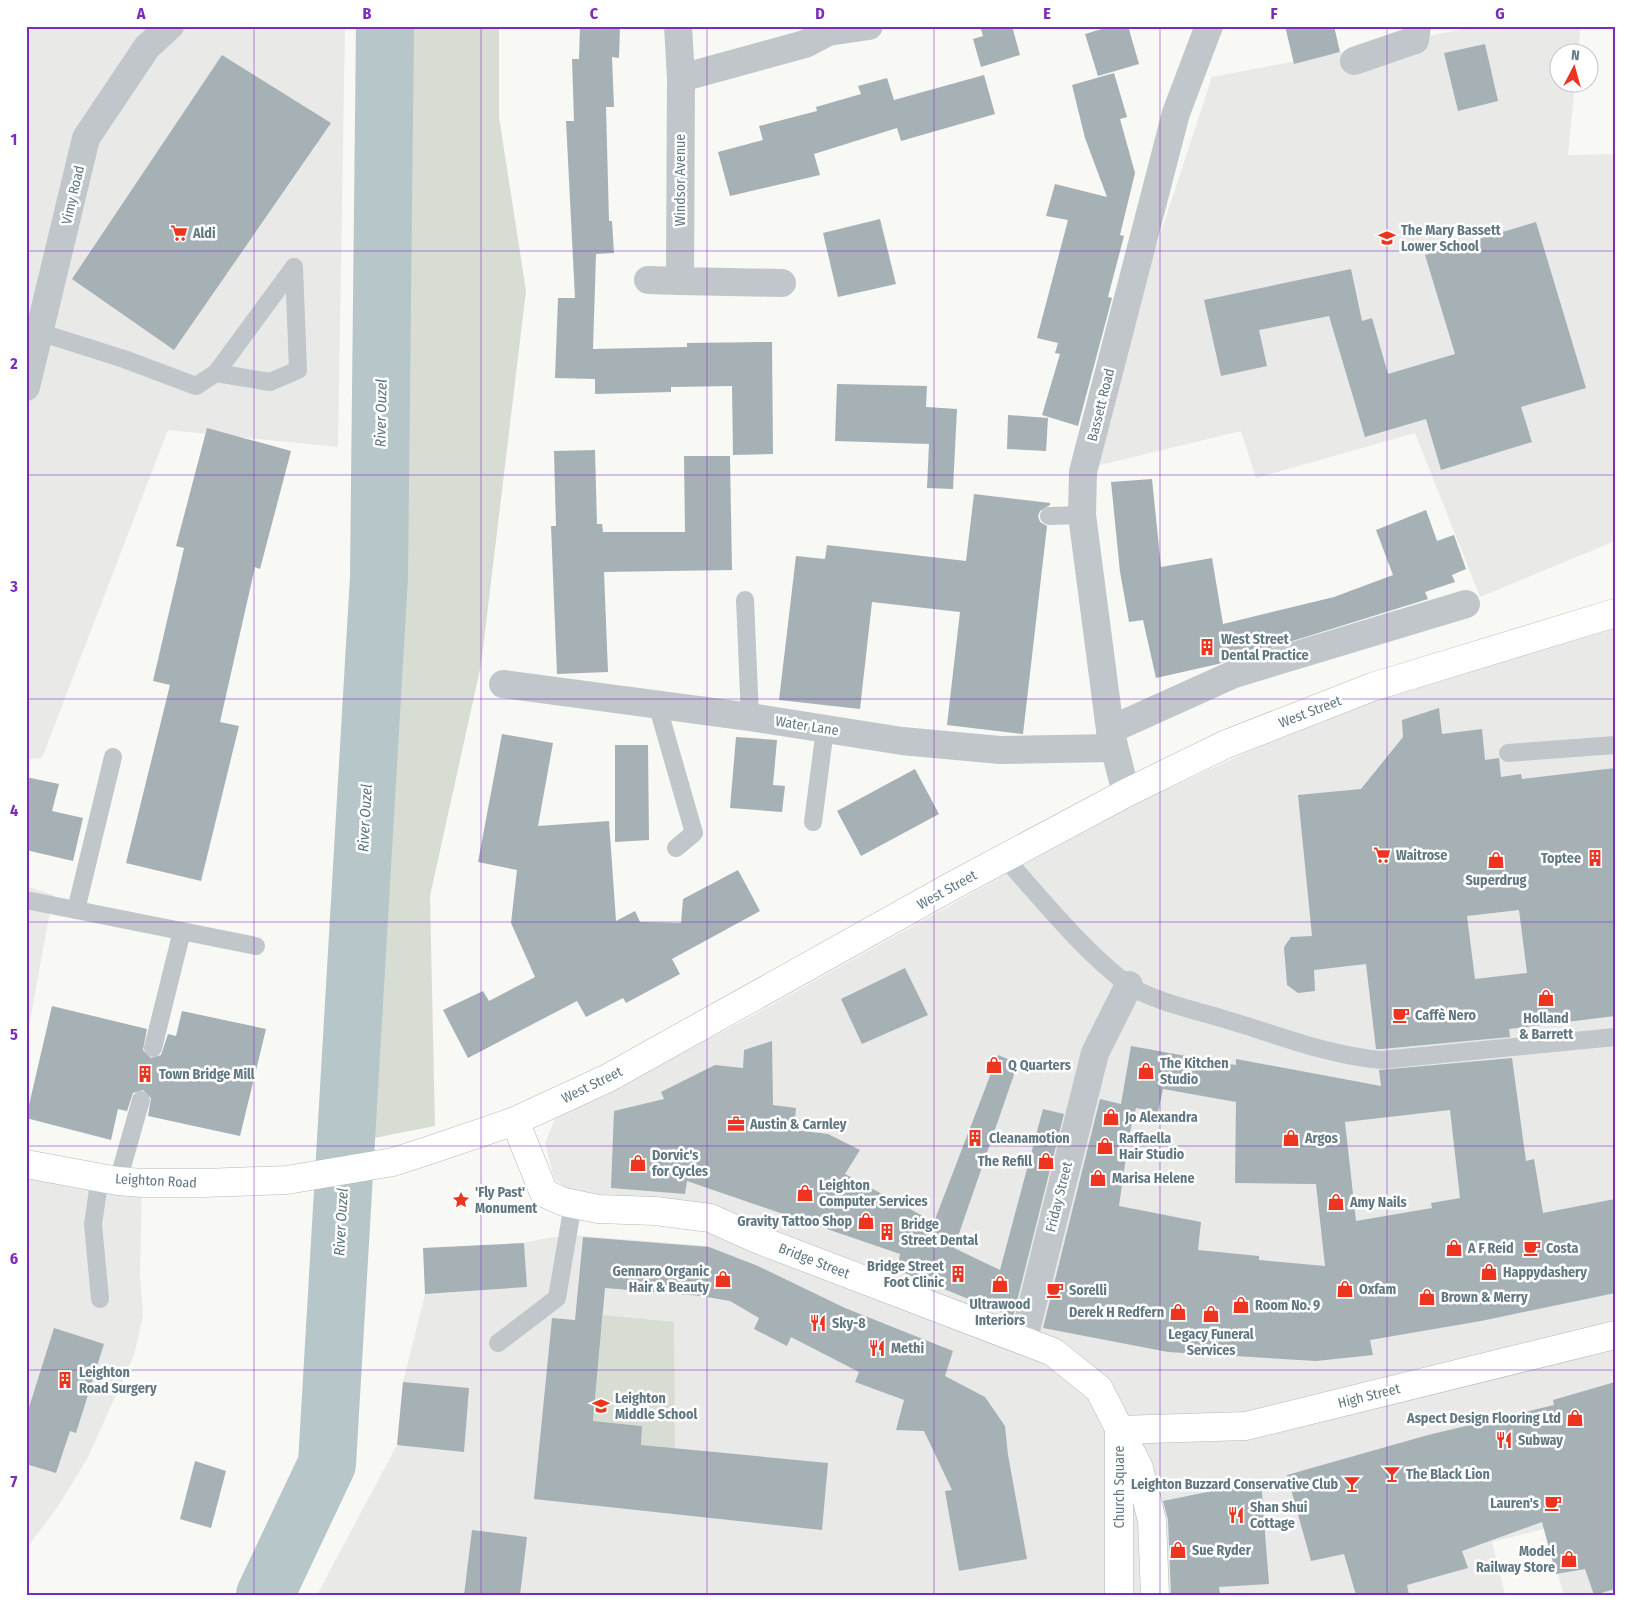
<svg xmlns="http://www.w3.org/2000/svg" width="1641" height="1621" viewBox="0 0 1641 1621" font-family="'Fira Sans Condensed',sans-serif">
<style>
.built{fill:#e9e9e8}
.green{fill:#d8ddd4}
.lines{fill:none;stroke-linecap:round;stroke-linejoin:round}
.river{stroke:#b6c6c9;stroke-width:58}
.building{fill:#a5b1b5;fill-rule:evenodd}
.secondary-casing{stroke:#b2babe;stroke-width:29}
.lane{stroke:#c0c6c9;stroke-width:18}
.street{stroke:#c0c6c9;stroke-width:28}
.secondary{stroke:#fff;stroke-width:28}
.grid{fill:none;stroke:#7b2cbf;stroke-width:1;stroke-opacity:0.55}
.labels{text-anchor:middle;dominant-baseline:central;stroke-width:5;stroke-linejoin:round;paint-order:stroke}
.street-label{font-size:14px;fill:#617882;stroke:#fff}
.poi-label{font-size:14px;font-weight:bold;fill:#617882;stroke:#fff;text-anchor:start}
.water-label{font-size:15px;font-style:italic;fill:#5c787c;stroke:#fff}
.neatline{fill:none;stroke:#7b2cbf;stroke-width:2}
.grid-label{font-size:16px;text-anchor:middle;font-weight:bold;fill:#7b2cbf}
</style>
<rect width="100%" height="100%" fill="#f8f8f5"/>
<g class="built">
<polygon points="26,26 345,26 338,447 168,430 42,758 26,759"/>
<polygon points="1480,26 1581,26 1578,52 1558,52 1558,82 1575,83 1568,155 1615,154 1615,541 1480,597 1415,433 1256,478 1241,431 1096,466 1132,320 1212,77"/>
<polygon points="1615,627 1615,1595 1564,1595 1544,1529 1492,1542 1505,1595 317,1595 397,1445 403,1382 425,1294 527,1287 524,1243 542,1239 571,1235 709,1246 703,1210 573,1195 554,1178 545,1143 555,1119 739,1023 1114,814 1374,693"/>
<polygon points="26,886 53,895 26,1042"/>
<polygon points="26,1161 142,1183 140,1276 143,1316 134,1355 88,1457 59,1505 26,1549"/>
</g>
<g class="green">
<polygon points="389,26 499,26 499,117 526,291 481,665 430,896 435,1126 349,1143 384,577"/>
<polygon points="603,1315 674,1322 675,1449 641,1445 642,1426 593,1421"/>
</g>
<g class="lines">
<polyline class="river" points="265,1595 327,1464 379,577 385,26"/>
</g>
<g class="building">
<polygon points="580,26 620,26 619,58 612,57 614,107 606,107 609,221 612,221 614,253 596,254 593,349 687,347 687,343 772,342 773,454 733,455 732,386 671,387 671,392 595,394 595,379 555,378 558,298 575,298 566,121 574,121 572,59 579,59"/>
<polygon points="980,26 1012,26 1020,55 981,67 973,39 983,36"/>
<polygon points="1112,26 1128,26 1139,64 1098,76 1085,34"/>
<polygon points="1285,26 1334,26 1340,52 1294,64"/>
<polygon points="1485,44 1498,101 1458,111 1444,53"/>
<polygon points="222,55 331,123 174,350 72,279"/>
<polygon points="1114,73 1127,117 1120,119 1135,173 1120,235 1124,236 1108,297 1112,298 1078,426 1042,415 1060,354 1055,353 1058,343 1037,338 1068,220 1046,216 1055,184 1107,197 1085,138 1072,85"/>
<polygon points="984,75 995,114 901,141 897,128 814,154 820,175 730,196 718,152 763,140 759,126 817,111 816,107 861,94 858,86 887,78 894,100"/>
<polygon points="880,219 896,284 838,297 823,233"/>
<polygon points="1536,222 1586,388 1521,407 1532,442 1441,470 1426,419 1365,437 1329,316 1259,330 1267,366 1221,376 1204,300 1351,269 1362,321 1372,318 1388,374 1455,354 1425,255"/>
<polygon points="837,384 927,386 926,407 957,409 953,489 927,488 929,444 835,441"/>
<polygon points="1008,415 1048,418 1046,451 1007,449"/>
<polygon points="207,428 291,451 260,569 255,567 220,722 239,726 201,881 126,863 170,685 153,681 184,548 176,546"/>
<polygon points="595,450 597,524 602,524 603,532 685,532 684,456 730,456 732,570 604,572 608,672 557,674 551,526 556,526 554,451"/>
<polygon points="1152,479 1161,567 1212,558 1223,624 1334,597 1393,575 1376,530 1426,510 1437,541 1454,535 1466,569 1452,575 1455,582 1425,592 1428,599 1218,664 1156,678 1143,620 1129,622 1120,572 1111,482"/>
<polygon points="974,494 1050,503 1050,505 1040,511 1038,516 1040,522 1047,526 1023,734 947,725 960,612 872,602 860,709 779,700 796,556 825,559 827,545 966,561"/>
<path d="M 1439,708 L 1442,734 L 1482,729 L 1485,760 L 1499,758 L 1501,777 L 1521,774 L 1522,779 L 1615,768 L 1615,1016 L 1509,1029 L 1510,1037 L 1382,1049 L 1376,1049 L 1366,964 L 1314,970 L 1315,991 L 1298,993 L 1287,985 L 1284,947 L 1291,937 L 1312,936 L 1298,795 L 1361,789 L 1403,737 L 1402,720 ZM 1519,910 L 1527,973 L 1475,979 L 1467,916 Z"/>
<polygon points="502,734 553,743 538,826 609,821 616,921 635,911 640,922 681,923 683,899 738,870 760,911 672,959 680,974 626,1003 623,998 586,1017 577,1001 468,1058 443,1010 483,991 489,1001 535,977 511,923 517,870 478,862"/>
<polygon points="736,737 777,740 773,785 785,786 782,812 730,808"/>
<polygon points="615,745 648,745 649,840 615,842"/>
<polygon points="915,769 939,814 861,856 837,811"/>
<polygon points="26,777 59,784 52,811 83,818 73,861 26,850"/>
<polygon points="905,968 928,1015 862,1044 841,999"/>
<polygon points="52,1006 147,1029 143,1050 151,1058 161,1055 168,1034 176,1036 182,1011 266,1029 240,1136 148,1116 151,1098 143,1090 133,1093 127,1111 118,1109 111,1140 26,1118"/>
<polygon points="772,1041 773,1105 796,1108 794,1130 828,1134 860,1150 845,1174 934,1222 998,1055 1018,1063 954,1248 1000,1270 1043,1109 1064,1114 1013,1317 897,1270 900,1254 687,1181 685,1194 611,1188 614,1111 664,1099 661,1092 715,1065 743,1068 744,1050"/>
<path d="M 1131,1046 L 1236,1065 L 1236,1059 L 1381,1086 L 1379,1070 L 1512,1058 L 1526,1161 L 1534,1159 L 1543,1213 L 1615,1199 L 1615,1293 L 1481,1321 L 1370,1340 L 1373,1355 L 1316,1361 L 1168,1352 L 1043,1328 L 1100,1099 L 1121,1104 ZM 1163,1089 L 1236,1102 L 1235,1183 L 1316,1184 L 1325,1266 L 1259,1260 L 1259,1256 L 1198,1250 L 1201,1222 L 1119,1206 L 1129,1136 L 1136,1108 L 1158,1112 ZM 1450,1110 L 1460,1198 L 1431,1203 L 1432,1208 L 1356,1221 L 1345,1122 Z"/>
<polygon points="583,1237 709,1247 758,1266 845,1308 953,1351 945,1376 985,1397 1005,1426 1008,1455 1027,1559 959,1571 945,1491 952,1490 924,1431 896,1430 904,1400 855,1382 859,1372 791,1337 787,1346 754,1329 759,1318 730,1301 702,1296 605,1288 593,1421 642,1426 641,1445 828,1463 822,1530 534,1499 552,1318 575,1320"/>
<polygon points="524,1243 527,1287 425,1294 423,1248"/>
<polygon points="54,1328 104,1344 76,1433 70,1431 56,1473 26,1464 26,1417"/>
<polygon points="403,1382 469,1388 464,1452 397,1445"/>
<polygon points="1615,1382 1615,1589 1594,1595 1585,1569 1556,1574 1542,1522 1462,1551 1468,1568 1407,1585 1409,1595 1356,1595 1344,1554 1311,1561 1287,1475 1428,1435 1554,1405 1553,1400"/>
<polygon points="195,1461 226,1471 211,1528 180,1519"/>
<polygon points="1261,1481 1269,1584 1219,1587 1220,1595 1171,1595 1168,1520 1163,1501"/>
<polygon points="472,1530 527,1537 520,1595 464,1595"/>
</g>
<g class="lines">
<g class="secondary-casing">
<g id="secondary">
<polyline points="515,1121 544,1193 564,1202 598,1209 655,1211 710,1218 757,1239 1053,1352 1099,1389 1139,1468 1152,1521 1155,1595"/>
<polyline points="26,1164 118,1181 142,1183 204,1183 287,1180 393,1162 427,1151 515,1121 608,1078 952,886 1126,793 1224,745 1372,687 1615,613"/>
<polyline points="1119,1430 1246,1426 1615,1335"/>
<polyline points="1119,1595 1119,1434"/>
</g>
</g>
<g class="lane">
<polyline points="39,332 124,359 196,386 216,373 294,267"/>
<polyline points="216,373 270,382 298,370 294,267"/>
<polyline points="1049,516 1082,515"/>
<polyline points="745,600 750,717"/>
<polyline points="657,704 694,833 676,848"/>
<polyline points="1508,753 1615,745"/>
<polyline points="813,822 825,729"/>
<path d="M 1005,858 C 1044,902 1081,948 1127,984 C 1149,1000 1198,1011 1224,1019 C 1275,1034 1329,1056 1382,1060 L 1615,1037"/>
<polyline points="26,900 256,946"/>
<polyline points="76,910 113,757"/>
<polyline points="153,1048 182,931"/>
<polyline points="100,1177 93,1224 100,1299"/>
<polyline points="118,1181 141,1100"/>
<polyline points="498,1343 557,1298 573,1204"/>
</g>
<g class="street">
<polyline points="678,26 681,78 680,281 782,283"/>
<polyline points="1354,61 1415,40 1417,26"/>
<polyline points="681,78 805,44 828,32 869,26"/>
<polyline points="648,280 680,281"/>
<polyline points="26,387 86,138 147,47 170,26"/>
<polyline points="503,684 750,717 902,741 1000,750 1113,748"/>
<polyline points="1110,730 1234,674 1466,604"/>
<polyline points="1126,793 1110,730 1082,515 1083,472 1176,113 1209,26"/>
<polyline points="1027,1326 1095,1053 1129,985"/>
</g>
<use href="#secondary" class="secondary"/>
</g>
<path class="grid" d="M 254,26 L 254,1595M 481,26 L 481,1595M 707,26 L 707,1595M 934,26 L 934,1595M 1160,26 L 1160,1595M 1387,26 L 1387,1595M 26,251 L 1615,251M 26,475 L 1615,475M 26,699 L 1615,699M 26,922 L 1615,922M 26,1146 L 1615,1146M 26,1370 L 1615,1370"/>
<defs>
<g id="supermarket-bare" transform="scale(1.35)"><path d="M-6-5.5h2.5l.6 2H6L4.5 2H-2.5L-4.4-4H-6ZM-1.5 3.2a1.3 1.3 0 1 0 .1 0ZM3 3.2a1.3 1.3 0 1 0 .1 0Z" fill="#ed341f" stroke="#fff" stroke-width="2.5" paint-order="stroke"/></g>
<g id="school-bare" transform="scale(1.35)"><path d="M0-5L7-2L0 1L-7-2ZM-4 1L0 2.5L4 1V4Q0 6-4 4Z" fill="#ed341f" stroke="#fff" stroke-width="2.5" paint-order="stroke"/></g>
<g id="building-bare" transform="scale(1.35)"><path d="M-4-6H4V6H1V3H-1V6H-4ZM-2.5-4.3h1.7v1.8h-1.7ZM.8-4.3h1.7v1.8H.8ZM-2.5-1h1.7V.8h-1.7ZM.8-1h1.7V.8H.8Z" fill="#ed341f" stroke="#fff" stroke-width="2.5" paint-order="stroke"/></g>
<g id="shop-bare" transform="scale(1.35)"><path d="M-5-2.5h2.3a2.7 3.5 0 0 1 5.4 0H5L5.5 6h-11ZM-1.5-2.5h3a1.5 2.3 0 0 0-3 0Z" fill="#ed341f" stroke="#fff" stroke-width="2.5" paint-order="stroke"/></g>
<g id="cafe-bare" transform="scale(1.35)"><path d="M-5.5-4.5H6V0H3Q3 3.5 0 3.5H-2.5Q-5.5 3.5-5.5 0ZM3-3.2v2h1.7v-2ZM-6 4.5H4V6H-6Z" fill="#ed341f" stroke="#fff" stroke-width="2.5" paint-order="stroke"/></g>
<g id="office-bare" transform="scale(1.35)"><path d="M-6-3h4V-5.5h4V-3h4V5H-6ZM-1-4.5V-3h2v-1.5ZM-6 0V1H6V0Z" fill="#ed341f" stroke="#fff" stroke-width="2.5" paint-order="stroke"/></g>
<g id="sight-bare" transform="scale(1.35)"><path d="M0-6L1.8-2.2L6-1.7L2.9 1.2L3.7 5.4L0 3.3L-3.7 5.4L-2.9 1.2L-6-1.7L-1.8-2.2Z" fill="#ed341f" stroke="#fff" stroke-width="2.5" paint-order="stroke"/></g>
<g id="restaurant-bare" transform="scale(1.35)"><path d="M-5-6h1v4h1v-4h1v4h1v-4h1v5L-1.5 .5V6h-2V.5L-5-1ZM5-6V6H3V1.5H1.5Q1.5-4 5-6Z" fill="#ed341f" stroke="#fff" stroke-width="2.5" paint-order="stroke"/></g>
<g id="bar-bare" transform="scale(1.35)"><path d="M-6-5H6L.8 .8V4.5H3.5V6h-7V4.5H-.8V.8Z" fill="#ed341f" stroke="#fff" stroke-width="2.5" paint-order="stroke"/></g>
</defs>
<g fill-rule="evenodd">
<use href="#supermarket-bare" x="179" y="233"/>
<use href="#school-bare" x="1387" y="238"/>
<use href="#building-bare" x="1207" y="647"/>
<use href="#supermarket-bare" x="1382" y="855"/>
<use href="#building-bare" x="1595" y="858"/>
<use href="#shop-bare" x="1496" y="860"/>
<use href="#shop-bare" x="1546" y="998"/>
<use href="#cafe-bare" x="1401" y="1015"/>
<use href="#shop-bare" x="994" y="1065"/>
<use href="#shop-bare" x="1146" y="1071"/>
<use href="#building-bare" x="145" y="1074"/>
<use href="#shop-bare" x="1111" y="1117"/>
<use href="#office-bare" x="736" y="1124"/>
<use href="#building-bare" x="975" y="1138"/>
<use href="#shop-bare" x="1291" y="1138"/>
<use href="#shop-bare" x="1105" y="1146"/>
<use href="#shop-bare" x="1046" y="1161"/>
<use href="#shop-bare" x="638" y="1163"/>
<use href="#shop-bare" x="1098" y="1178"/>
<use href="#shop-bare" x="805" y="1193"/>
<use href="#sight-bare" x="461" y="1200"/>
<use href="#shop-bare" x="1336" y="1202"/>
<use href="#shop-bare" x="866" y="1221"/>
<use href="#building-bare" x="887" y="1232"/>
<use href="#shop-bare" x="1454" y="1248"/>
<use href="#cafe-bare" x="1532" y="1248"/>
<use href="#shop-bare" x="1489" y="1272"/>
<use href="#building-bare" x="958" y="1274"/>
<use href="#shop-bare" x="723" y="1279"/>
<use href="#shop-bare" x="1000" y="1284"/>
<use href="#shop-bare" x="1345" y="1289"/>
<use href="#cafe-bare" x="1055" y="1290"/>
<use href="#shop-bare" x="1427" y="1297"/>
<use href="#shop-bare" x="1241" y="1305"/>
<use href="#shop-bare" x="1178" y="1312"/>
<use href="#shop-bare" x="1211" y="1314"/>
<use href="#restaurant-bare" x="818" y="1323"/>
<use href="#restaurant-bare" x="877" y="1348"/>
<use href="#building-bare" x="65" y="1380"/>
<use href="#school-bare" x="601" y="1406"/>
<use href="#shop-bare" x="1575" y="1418"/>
<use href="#restaurant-bare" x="1504" y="1440"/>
<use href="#bar-bare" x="1392" y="1474"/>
<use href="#bar-bare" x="1352" y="1484"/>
<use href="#cafe-bare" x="1553" y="1503"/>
<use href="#restaurant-bare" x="1236" y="1515"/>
<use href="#shop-bare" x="1178" y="1550"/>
<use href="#shop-bare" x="1569" y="1559"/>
</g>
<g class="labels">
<g class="street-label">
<text transform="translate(680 180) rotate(-90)">Windsor Avenue</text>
<text transform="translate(73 195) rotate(-77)">Vimy Road</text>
<text transform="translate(1101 405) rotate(-76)">Bassett Road</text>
<text transform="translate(1310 712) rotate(-21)">West Street</text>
<text transform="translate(807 726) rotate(9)">Water Lane</text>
<text transform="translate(947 890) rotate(-29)">West Street</text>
<text transform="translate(592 1085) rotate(-26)">West Street</text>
<text transform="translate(156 1181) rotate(3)">Leighton Road</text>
<text transform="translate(1059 1197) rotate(-76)">Friday Street</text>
<text transform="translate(814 1261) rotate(21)">Bridge Street</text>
<text transform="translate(1369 1396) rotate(-14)">High Street</text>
<text transform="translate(1119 1487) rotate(-90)">Church Square</text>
</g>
<g class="poi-label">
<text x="1401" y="230">The Mary Bassett<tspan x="1401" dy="16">Lower School</tspan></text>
<text x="193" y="233">Aldi</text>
<text x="1221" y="639">West Street<tspan x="1221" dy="16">Dental Practice</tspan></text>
<text x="1396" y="855">Waitrose</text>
<text x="1581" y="858" text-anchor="end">Toptee</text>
<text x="1496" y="880" text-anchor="middle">Superdrug</text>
<text x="1415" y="1015">Caffè Nero</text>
<text x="1546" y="1018" text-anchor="middle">Holland<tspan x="1546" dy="16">&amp; Barrett</tspan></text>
<text x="1160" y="1063">The Kitchen<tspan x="1160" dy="16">Studio</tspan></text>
<text x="1008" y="1065">Q Quarters</text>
<text x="159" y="1074">Town Bridge Mill</text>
<text x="1125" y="1117">Jo Alexandra</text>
<text x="750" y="1124">Austin &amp; Carnley</text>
<text x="989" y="1138">Cleanamotion</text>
<text x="1119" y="1138">Raffaella<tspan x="1119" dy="16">Hair Studio</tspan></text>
<text x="1305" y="1138">Argos</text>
<text x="652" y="1155">Dorvic's<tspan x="652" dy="16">for Cycles</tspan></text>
<text x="1032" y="1161" text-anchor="end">The Refill</text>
<text x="1112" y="1178">Marisa Helene</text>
<text x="819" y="1185">Leighton<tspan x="819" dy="16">Computer Services</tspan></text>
<text x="475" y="1192">'Fly Past'<tspan x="475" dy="16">Monument</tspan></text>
<text x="1350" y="1202">Amy Nails</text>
<text x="852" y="1221" text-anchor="end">Gravity Tattoo Shop</text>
<text x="901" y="1224">Bridge<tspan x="901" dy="16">Street Dental</tspan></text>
<text x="1468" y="1248">A F Reid</text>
<text x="1546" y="1248">Costa</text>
<text x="944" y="1266" text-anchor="end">Bridge Street<tspan x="944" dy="16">Foot Clinic</tspan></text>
<text x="709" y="1271" text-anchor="end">Gennaro Organic<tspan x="709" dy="16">Hair &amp; Beauty</tspan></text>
<text x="1503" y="1272">Happydashery</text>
<text x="1359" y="1289">Oxfam</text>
<text x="1069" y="1290">Sorelli</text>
<text x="1441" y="1297">Brown &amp; Merry</text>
<text x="1000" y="1304" text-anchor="middle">Ultrawood<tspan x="1000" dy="16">Interiors</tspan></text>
<text x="1255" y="1305">Room No. 9</text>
<text x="1164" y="1312" text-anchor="end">Derek H Redfern</text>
<text x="832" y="1323">Sky-8</text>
<text x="1211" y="1334" text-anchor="middle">Legacy Funeral<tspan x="1211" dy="16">Services</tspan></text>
<text x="891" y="1348">Methi</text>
<text x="79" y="1372">Leighton<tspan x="79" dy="16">Road Surgery</tspan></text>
<text x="615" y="1398">Leighton<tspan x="615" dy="16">Middle School</tspan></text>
<text x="1561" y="1418" text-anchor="end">Aspect Design Flooring Ltd</text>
<text x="1518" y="1440">Subway</text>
<text x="1406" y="1474">The Black Lion</text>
<text x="1338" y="1484" text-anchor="end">Leighton Buzzard Conservative Club</text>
<text x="1539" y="1503" text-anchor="end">Lauren's</text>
<text x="1250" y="1507">Shan Shui<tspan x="1250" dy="16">Cottage</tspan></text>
<text x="1192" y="1550">Sue Ryder</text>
<text x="1555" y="1551" text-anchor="end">Model<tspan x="1555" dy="16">Railway Store</tspan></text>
</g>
<g class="water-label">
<text transform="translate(381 413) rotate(-89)">River Ouzel</text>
<text transform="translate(365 818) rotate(-87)">River Ouzel</text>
<text transform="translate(341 1222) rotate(-87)">River Ouzel</text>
</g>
</g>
<rect width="1641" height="1621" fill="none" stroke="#ffffff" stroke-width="55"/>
<g transform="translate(1574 68) rotate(6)"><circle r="24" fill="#ffffff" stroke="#c0c9cd"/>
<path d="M0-4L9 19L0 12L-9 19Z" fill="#ed341f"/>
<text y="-8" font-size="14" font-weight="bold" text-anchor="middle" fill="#617882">N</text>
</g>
<rect x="28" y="28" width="1586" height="1566" class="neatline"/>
<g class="grid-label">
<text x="141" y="19">A</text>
<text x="367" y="19">B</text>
<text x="594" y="19">C</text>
<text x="820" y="19">D</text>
<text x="1047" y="19">E</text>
<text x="1274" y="19">F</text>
<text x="1500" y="19">G</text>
<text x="14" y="145">1</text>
<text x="14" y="369">2</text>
<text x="14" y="592">3</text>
<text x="14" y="816">4</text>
<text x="14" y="1040">5</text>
<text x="14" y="1264">6</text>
<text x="14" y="1487">7</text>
</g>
</svg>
